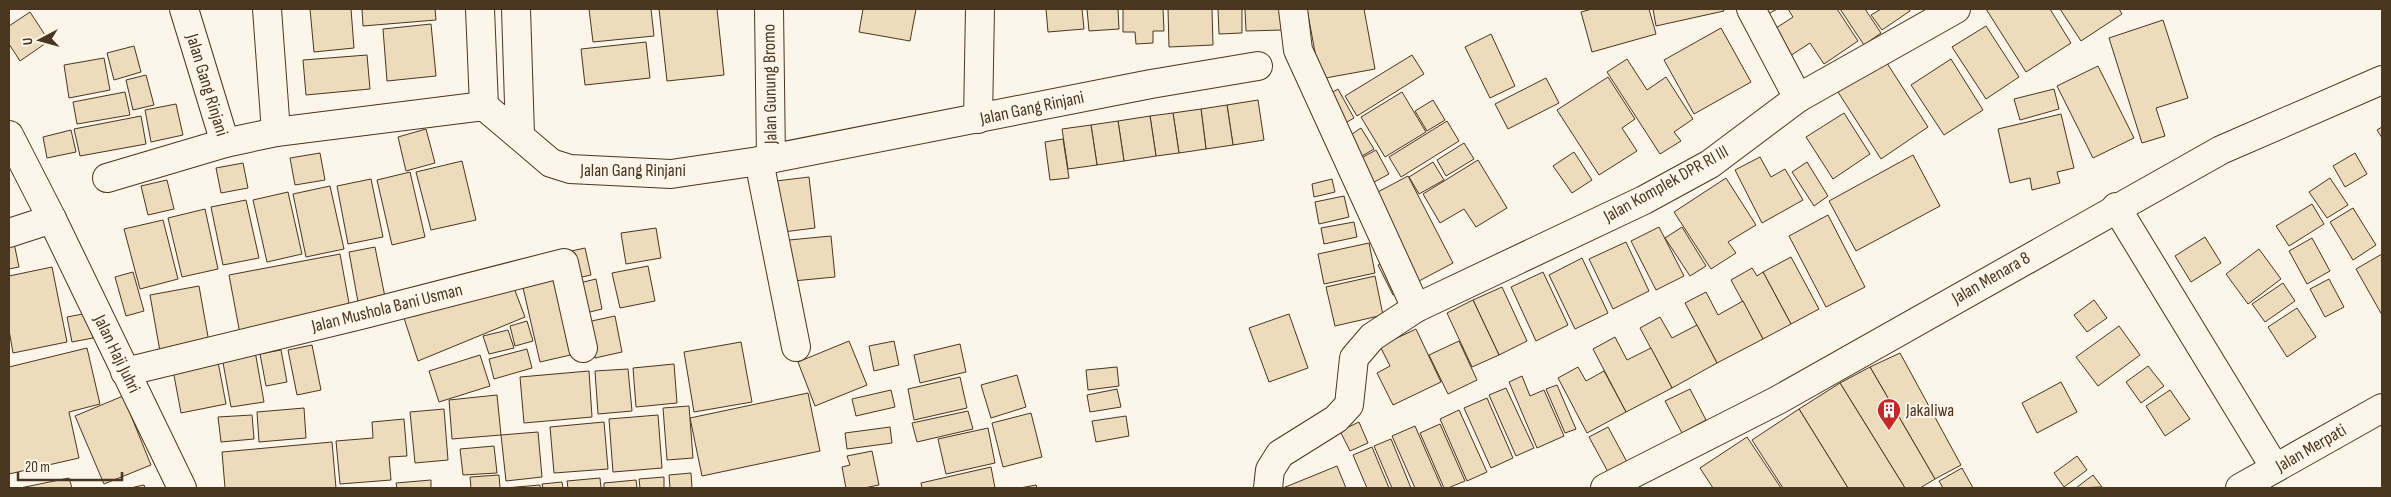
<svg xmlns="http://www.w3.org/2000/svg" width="2391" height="497" viewBox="0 0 2391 497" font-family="'Sofia Sans Condensed',sans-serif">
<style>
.building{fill:#ecdcbc;stroke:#4a3520}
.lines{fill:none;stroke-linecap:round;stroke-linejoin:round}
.minor-casing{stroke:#4a3520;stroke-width:30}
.tertiary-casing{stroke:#4a3520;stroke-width:30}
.minor{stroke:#fbf6e9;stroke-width:28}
.tertiary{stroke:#fbf6e9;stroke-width:28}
.labels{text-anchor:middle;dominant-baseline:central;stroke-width:4;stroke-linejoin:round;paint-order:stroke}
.street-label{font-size:18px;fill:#4a3520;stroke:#fbf6e9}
.poi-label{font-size:18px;fill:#4a3520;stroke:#fbf6e9;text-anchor:start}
</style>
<rect width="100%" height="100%" fill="#fbf6e9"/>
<g class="building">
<polygon points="310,9 351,9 354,48 314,52"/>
<polygon points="362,9 435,9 436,20 363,26"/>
<polygon points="589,9 651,9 654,36 593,42"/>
<polygon points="659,9 717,9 724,75 667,81"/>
<polygon points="863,9 916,9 910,41 859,32"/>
<polygon points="1046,9 1082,9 1084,29 1048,32"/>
<polygon points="1087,9 1118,9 1119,29 1089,31"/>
<polygon points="1123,9 1163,9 1164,31 1153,31 1153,43 1136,44 1135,32 1123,32"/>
<polygon points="1168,9 1212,9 1213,45 1169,47"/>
<polygon points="1218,9 1242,9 1242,33 1219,34"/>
<polygon points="1245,9 1282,9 1283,30 1246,31"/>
<polygon points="1307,9 1364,9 1375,69 1320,79"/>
<polygon points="1592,9 1649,9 1656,34 1592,52 1581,12"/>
<polygon points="1653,9 1723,9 1724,11 1656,26"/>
<polygon points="1760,9 1777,9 1765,16"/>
<polygon points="1788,9 1837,9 1858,41 1824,64 1810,43 1790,56 1773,30 1793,17"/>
<polygon points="1840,9 1865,9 1881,33 1864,45"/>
<polygon points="1881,9 1909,9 1910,11 1882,30 1871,15"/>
<polygon points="1986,9 2050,9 2071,43 2026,72"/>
<polygon points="2060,9 2119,9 2122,14 2081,41"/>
<polygon points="30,12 49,41 20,61 9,44 9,26"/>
<polygon points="2163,20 2188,98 2156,108 2165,136 2142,143 2109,38"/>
<polygon points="431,24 436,76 387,81 383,29"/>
<polygon points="1986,26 2019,77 1986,99 1952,47"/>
<polygon points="1721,28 1751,82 1694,114 1664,60"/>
<polygon points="1491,34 1515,86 1490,98 1465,47"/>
<polygon points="646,42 650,78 585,85 581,49"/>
<polygon points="134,46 141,72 114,80 107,53"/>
<polygon points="367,55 370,89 306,95 303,60"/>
<polygon points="1412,55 1424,74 1357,116 1345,96"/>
<polygon points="104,58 110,90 69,98 64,65"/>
<polygon points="1627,59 1647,90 1666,77 1693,119 1674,132 1681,141 1660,154 1607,72"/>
<polygon points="1951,59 1983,110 1944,135 1911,85"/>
<polygon points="1885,60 1928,127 1881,159 1838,92"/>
<polygon points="2098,66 2134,138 2093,158 2057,86"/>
<polygon points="146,75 154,105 133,110 126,80"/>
<polygon points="1608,77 1635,119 1622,128 1637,151 1599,175 1557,110"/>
<polygon points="1546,78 1559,103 1508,129 1495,104"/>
<polygon points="1338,89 1354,118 1342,125 1325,97"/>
<polygon points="2054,89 2059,109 2020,120 2014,99"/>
<polygon points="125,92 130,115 77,124 73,102"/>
<polygon points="1402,92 1426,132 1385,157 1361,117"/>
<polygon points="1258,100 1264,140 1233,145 1227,105"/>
<polygon points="1433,100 1445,120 1427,131 1415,111"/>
<polygon points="176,104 183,135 151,142 145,110"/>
<polygon points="1227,105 1233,145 1206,149 1201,109"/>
<polygon points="1201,109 1206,149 1179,153 1173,113"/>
<polygon points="1173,113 1179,153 1156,156 1150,116"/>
<polygon points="1844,113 1870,154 1833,179 1806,137"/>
<polygon points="2061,114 2074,168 2057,172 2060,183 2032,190 2030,178 2010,183 1998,129"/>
<polygon points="141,116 146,144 80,156 74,129"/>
<polygon points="1150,116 1156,156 1124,161 1118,121"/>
<polygon points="1118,121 1124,161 1097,165 1091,125"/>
<polygon points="1447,121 1459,141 1401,177 1389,157"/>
<polygon points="1091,125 1097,165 1068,169 1062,129"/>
<polygon points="2382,127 2382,138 2377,130"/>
<polygon points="1361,128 1374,149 1362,156 1349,136"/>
<polygon points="426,129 435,163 406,171 398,137"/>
<polygon points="71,130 76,152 47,158 43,137"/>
<polygon points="1063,139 1069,178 1050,180 1045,142"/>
<polygon points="1464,143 1474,159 1446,176 1437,160"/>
<polygon points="1376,150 1389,174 1365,187 1352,163"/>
<polygon points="1574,152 1592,180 1572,193 1553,166"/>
<polygon points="320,153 325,180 295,185 290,158"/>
<polygon points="2355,153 2367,174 2345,187 2333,166"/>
<polygon points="1913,155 1940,206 1856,251 1829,201"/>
<polygon points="1760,157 1771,177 1785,169 1803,200 1762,223 1735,170"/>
<polygon points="1478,160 1507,208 1476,227 1464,209 1440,223 1423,194"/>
<polygon points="462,161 476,220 431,230 416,172"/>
<polygon points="1433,162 1444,180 1419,194 1409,177"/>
<polygon points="1807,162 1828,196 1814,206 1792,172"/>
<polygon points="243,163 248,188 221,193 216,168"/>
<polygon points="410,172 425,237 392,245 377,180"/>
<polygon points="1408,176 1453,263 1419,281 1374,194"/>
<polygon points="809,177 815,228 783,232 776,181"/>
<polygon points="1726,178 1756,225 1728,242 1736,253 1711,269 1674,212"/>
<polygon points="2330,178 2348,205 2327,218 2309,192"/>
<polygon points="371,179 383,237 348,244 337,186"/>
<polygon points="1332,179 1335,192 1314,197 1312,184"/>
<polygon points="167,180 174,209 148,215 141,186"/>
<polygon points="330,186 344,249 306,257 293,194"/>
<polygon points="288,192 302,254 267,262 253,200"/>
<polygon points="1344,196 1349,217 1319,224 1315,202"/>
<polygon points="246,200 259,258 223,265 211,207"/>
<polygon points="2312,204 2324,224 2289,246 2276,226"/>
<polygon points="2353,208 2376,245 2353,260 2330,222"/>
<polygon points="205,209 218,269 182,277 168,218"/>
<polygon points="1828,215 1865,287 1826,307 1789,236"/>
<polygon points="163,220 178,279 140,289 124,229"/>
<polygon points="1354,222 1357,237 1324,244 1321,228"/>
<polygon points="1659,227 1684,276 1656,290 1631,241"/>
<polygon points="1682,227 1706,266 1690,276 1665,238"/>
<polygon points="656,228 661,258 626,264 621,233"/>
<polygon points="831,236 835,277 793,281 789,240"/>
<polygon points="2205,237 2221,263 2191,282 2175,256"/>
<polygon points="2312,238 2330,271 2307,284 2289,251"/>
<polygon points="1626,242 1649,291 1613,309 1589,259"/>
<polygon points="14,243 19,267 9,269 9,244"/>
<polygon points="1369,243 1375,273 1324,284 1318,254"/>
<polygon points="375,247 385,297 358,302 349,252"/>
<polygon points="585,248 591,275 573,279 567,252"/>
<polygon points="2259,249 2281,279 2248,304 2226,274"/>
<polygon points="340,254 351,314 240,334 229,275"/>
<polygon points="2382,254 2382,315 2356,269"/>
<polygon points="1791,257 1819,309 1791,324 1763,272"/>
<polygon points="1582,258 1608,313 1575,329 1549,275"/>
<polygon points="1390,259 1405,289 1393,295 1378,265"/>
<polygon points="648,266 655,301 620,308 612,273"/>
<polygon points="52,267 67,342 13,353 9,330 9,276"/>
<polygon points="1752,268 1757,276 1763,272 1791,324 1763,339 1731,280"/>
<polygon points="561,270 579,353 540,362 521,279"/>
<polygon points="133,272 144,311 126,316 115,277"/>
<polygon points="1543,272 1568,325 1536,341 1511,287"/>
<polygon points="1375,276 1383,315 1335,326 1326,287"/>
<polygon points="596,279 602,309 582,314 575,284"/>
<polygon points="2329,279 2344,307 2325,317 2310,289"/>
<polygon points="511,280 525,317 418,361 400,306"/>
<polygon points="2283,283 2295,301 2265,322 2252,304"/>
<polygon points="199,286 210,348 161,357 150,295"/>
<polygon points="1502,287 1527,341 1499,355 1473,300"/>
<polygon points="1706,292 1718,315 1743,301 1763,339 1717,363 1685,303"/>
<polygon points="1473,300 1499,355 1472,367 1447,313"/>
<polygon points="2094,300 2107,318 2087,332 2074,315"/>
<polygon points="2297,308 2316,337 2287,357 2268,327"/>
<polygon points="88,313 93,338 72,342 67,317"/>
<polygon points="1289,314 1308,368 1269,382 1249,328"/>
<polygon points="615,316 622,352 595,358 587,322"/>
<polygon points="1660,317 1672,338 1697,325 1717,363 1672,388 1640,328"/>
<polygon points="527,321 533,341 515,346 510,326"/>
<polygon points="2119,326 2140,355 2098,386 2076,357"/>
<polygon points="1416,329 1441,382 1393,405 1377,373 1390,366 1380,346"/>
<polygon points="508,330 514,348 489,354 483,336"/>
<polygon points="1615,337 1627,360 1651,348 1672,388 1626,412 1593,349"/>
<polygon points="849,341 867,385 815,406 798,362"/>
<polygon points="894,341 899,365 874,371 869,346"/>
<polygon points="1459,341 1477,380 1448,394 1429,355"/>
<polygon points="741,342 752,402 694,412 684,352"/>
<polygon points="960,344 966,372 920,383 914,355"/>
<polygon points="312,345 321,390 297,395 288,350"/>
<polygon points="87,348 100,404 69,412 79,458 9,474 9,367"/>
<polygon points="527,349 532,368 494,379 489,359"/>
<polygon points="281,350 287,382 266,386 260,354"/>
<polygon points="255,351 264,402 231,407 222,357"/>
<polygon points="1900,353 1961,465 1935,479 1870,367"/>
<polygon points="480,355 490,386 439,402 429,371"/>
<polygon points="218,362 226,404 181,413 173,370"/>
<polygon points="674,364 677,403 636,407 633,368"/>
<polygon points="2148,366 2164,386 2141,403 2126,382"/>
<polygon points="1117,367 1119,386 1088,390 1086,370"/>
<polygon points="1578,367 1586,381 1604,371 1626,412 1587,433 1558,378"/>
<polygon points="1870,367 1935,479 1920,488 1905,488 1840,383"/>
<polygon points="628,369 632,411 598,414 595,371"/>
<polygon points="589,371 592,417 524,423 520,377"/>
<polygon points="1017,375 1026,407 991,418 981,385"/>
<polygon points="1522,376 1530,396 1544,390 1564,436 1537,448 1509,382"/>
<polygon points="960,377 967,408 914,420 908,389"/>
<polygon points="2061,382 2077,412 2037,433 2022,403"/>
<polygon points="1840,383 1905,488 1848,488 1799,409"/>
<polygon points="1557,385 1576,429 1565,433 1546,389"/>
<polygon points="1506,388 1534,448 1516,456 1489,395"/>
<polygon points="1117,389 1121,407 1090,412 1087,395"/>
<polygon points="1690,389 1706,420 1682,433 1665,401"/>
<polygon points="891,390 895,407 856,416 852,399"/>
<polygon points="2170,390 2190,419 2165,436 2146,406"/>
<polygon points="808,393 820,451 702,476 690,418"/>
<polygon points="497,395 501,435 452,439 449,400"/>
<polygon points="123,396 151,465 104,484 75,416"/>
<polygon points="1487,398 1513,458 1491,468 1464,408"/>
<polygon points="689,406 693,458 667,460 663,408"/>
<polygon points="304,408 306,438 259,442 257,412"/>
<polygon points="444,409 448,460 415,463 410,412"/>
<polygon points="1799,409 1848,488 1783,488 1752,440"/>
<polygon points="1459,410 1487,472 1467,481 1440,419"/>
<polygon points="968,411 973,429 917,442 912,423"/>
<polygon points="1031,413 1042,457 1003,467 992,423"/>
<polygon points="252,415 254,439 221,442 218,417"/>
<polygon points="658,415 662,468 613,472 609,419"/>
<polygon points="1126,416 1129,436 1096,442 1092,421"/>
<polygon points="404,419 407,456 389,457 391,480 340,484 336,441 373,438 372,422"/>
<polygon points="604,422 608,469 554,473 550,427"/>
<polygon points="1359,422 1368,443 1350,451 1340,431"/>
<polygon points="1440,424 1465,481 1448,488 1444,488 1420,433"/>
<polygon points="1415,426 1442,488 1415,488 1392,436"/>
<polygon points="890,427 892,443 847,449 845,433"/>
<polygon points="1608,427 1627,462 1608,472 1589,437"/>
<polygon points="988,428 995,463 946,474 938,439"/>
<polygon points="538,432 542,477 506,481 501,435"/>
<polygon points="1747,437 1781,488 1713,488 1700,468"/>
<polygon points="1391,439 1411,488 1392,488 1374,446"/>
<polygon points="332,442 336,488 225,488 222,452"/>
<polygon points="494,446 497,473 463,475 460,449"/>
<polygon points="1372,447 1389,488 1367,488 1353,455"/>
<polygon points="872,451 879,485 864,488 846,488 842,467 850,465 847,456"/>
<polygon points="2077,456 2087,470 2064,487 2054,473"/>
<polygon points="1337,466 1346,488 1283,488"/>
<polygon points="991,467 995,488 922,488 921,483"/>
<polygon points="1962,468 1973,488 1943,488 1939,481"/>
<polygon points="691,473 692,488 670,488 669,475"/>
<polygon points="499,475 500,488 471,488 470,477"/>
<polygon points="2093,475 2102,487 2076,488"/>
<polygon points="664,477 664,488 640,488 639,479"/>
<polygon points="69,478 72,488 20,488"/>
<polygon points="600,478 601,488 568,488 567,481"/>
<polygon points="431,480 431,488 397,488 396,483"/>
<polygon points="636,480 637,488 604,488 604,483"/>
<polygon points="562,482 563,488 543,488 542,484"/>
<polygon points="144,485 145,488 130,488"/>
<polygon points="540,485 540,488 505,488"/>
<polygon points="1036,485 1037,488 1020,488"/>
</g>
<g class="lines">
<g class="minor-casing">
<g id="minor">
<polyline points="184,9 225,143 276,132 484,106 551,163 570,169 671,174 759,161 1151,84 1258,66"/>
<polyline points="267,9 276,132"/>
<polyline points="480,9 484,106"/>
<polyline points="516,9 520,135"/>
<polyline points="769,9 771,159"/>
<polyline points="1293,9 1298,50 1416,308"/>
<polyline points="1751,9 1798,98"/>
<polyline points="978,119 980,9"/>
<polyline points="759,161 796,347"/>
<polyline points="107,178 225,143"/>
<polyline points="2116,207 2275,468"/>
<polyline points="9,233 52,219"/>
<polyline points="125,372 361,315 564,263 583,348"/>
<polyline points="1268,488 1270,470 1280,454 1336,419 1349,405 1354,358 1372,337 1416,308 1644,200 1710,164 1798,98 1956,9"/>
<polyline points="1605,488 1778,400 2221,150 2382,80"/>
</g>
</g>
<g class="tertiary-casing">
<g id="tertiary">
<polyline points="9,135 52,219 182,488"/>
<polyline points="2240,488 2382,408"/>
</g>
</g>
<use href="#minor" class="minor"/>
<use href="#tertiary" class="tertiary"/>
</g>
<defs>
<g id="building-pin" transform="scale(1.25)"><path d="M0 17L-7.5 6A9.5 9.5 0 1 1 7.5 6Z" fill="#c62828" stroke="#fbf6e9"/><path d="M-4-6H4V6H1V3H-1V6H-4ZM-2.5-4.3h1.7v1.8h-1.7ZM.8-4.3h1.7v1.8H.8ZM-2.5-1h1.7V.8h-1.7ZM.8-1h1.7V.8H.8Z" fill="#fff"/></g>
</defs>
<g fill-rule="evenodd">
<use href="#building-pin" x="1889" y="410"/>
</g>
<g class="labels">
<g class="street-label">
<text transform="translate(770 84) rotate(-91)">Jalan Gunung Bromo</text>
<text transform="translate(207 85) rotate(73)">Jalan Gang Rinjani</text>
<text transform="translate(1032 108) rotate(-12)">Jalan Gang Rinjani</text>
<text x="633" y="170">Jalan Gang Rinjani</text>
<text transform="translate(1666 184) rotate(-29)">Jalan Komplek DPR RI III</text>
<text transform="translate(1991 278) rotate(-30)">Jalan Menara 8</text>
<text transform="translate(387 308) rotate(-14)">Jalan Mushola Bani Usman</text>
<text transform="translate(117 354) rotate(64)">Jalan Haji Juhri</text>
<text transform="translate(2311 448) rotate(-30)">Jalan Merpati</text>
</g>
<g class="poi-label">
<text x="1906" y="410">Jakaliwa</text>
</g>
</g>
<rect width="2391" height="497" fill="none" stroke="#4a3520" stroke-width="20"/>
<g transform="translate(40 40) rotate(264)" stroke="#fbf6e9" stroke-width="4" paint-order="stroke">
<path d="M0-4L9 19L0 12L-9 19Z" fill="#4a3520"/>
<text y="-8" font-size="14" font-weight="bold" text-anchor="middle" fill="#4a3520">U</text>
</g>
<path d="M18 472v8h104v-8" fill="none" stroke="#4a3520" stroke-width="2.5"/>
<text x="25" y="472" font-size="15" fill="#4a3520" stroke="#fbf6e9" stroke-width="4" paint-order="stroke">20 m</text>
</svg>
